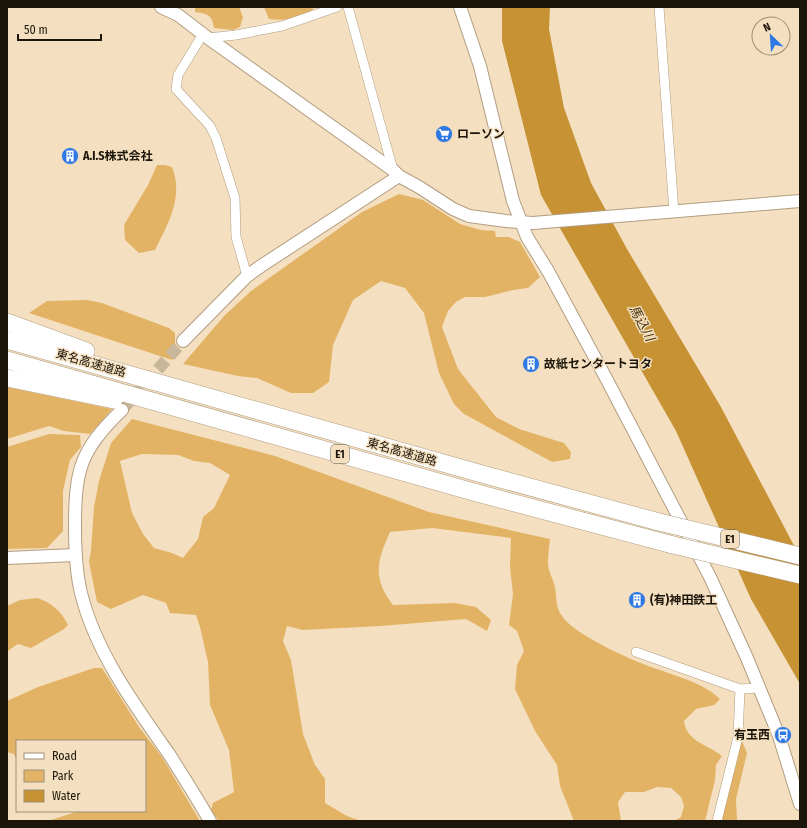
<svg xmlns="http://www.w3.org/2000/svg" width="807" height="828" viewBox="0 0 807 828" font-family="'Fira Sans Condensed','Noto Sans JP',sans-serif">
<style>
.green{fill:#e3b365;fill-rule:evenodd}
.water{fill:#c69233}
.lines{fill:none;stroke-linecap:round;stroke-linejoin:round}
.tertiary-tunnel{stroke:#c9b79c;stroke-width:12;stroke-dasharray:12 6;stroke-linecap:butt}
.minor-casing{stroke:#b19d80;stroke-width:10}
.tertiary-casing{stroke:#b19d80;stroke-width:14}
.motorway-casing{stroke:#b19d80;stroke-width:18}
.minor{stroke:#fff;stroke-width:9}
.tertiary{stroke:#fff;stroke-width:12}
.motorway{stroke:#fff;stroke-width:17}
.motorway-bridge-casing{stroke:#b19d80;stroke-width:18;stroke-linecap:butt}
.motorway-bridge{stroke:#fff;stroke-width:17}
.labels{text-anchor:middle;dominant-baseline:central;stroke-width:3;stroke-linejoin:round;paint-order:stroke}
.shield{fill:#f4e0c0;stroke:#5d5241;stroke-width:1}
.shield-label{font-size:11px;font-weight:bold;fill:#1c150a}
.poi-label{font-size:12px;font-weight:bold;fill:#1c150a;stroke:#f4e0c0;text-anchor:start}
.street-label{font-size:12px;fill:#1c150a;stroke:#f4e0c0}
.water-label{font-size:13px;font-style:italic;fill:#48330b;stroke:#f4e0c0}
</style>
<rect width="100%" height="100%" fill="#f4e0c0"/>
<g class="green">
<path d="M 195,7 L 239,7 L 243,17 L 240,27 L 233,30 L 214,28 C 212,14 207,14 195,12 Z"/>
<path d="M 264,7 L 315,7 C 303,19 285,21 269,19 Z"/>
<path d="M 157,165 L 165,165 L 172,167 C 184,197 168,224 155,250 L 139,253 L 125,240 L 124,225 L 148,185 Z"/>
<polygon points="399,194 423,200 460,224 481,230 495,231 496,237 509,237 520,242 540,277 528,288 513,290 485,297 465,297 456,302 448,311 442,327 458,369 496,417 519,429 564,443 571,452 570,459 552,462 464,414 454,404 439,373 424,313 405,288 381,281 353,300 333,345 329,382 313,393 291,393 257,378 238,376 183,364 224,316 251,291 362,212"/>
<polygon points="87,300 102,303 169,328 175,333 175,344 179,349 172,360 29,313 47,301"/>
<polygon points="7,387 112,409 90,434 64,431 49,426 7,439"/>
<path d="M 132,419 L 275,456 L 429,512 L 550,539 C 549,547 548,555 548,563 C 548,571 553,579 555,587 C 557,597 555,607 562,616 C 574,635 637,663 660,670 C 679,677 705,684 720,699 L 714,705 L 696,709 L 684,721 C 687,742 707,744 722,756 L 716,765 L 715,780 L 705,821 L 674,821 L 681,817 L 684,806 L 681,797 L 671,788 L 657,787 L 644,792 L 625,792 L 618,802 L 621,821 L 574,821 L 560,786 L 557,765 L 535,731 L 515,689 L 517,665 L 524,651 L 517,631 L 509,625 L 513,594 L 510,567 L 511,538 L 432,528 L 390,532 C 377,561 372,578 393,605 L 455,603 L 476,607 L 491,620 L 487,631 L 466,619 L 381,626 L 303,630 L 287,626 L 283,641 L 291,660 L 303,734 L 315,765 L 325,779 L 325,803 L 347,816 L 361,821 L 219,821 L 211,810 L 213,803 L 234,792 L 229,750 L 210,705 L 208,662 L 200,627 L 196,615 L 170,613 L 166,603 L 143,595 L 111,609 L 97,602 L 89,562 L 91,550 L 94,507 L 99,481 L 111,443 ZM 142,454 L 178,455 L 194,461 L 210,463 L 230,475 L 214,508 L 203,517 L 198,539 L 183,558 L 172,553 L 154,548 L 143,534 L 132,513 L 120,461 Z"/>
<polygon points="49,434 80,435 81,447 70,460 63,491 63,531 47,548 7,549 7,447"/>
<path d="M 37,598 C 52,603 61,611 68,625 L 64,629 L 31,648 L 18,644 L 9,650 L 7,653 L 7,606 L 20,600 Z"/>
<polygon points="94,668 102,668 139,727 162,757 200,821 48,821 79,811 145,811 145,741 17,741 17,761 14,754 7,752 7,701 38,687"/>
<polygon points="741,739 747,753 736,799 737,821 723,821 723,809"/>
</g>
<polygon class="water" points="502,7 550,7 549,29 564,108 591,183 627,249 721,407 800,557 800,684 751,599 676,431 541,195 502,41"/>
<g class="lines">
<polyline class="tertiary-tunnel" points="122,410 183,341"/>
<g class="minor-casing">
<g id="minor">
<polyline points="348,7 393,170"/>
<polyline points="659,7 674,212"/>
<polyline points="203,34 178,75 176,89 210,126 216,138 235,198 236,237 247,276"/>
<polyline points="208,38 236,35 282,26 337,7"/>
<polyline points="636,652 740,689"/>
<polyline points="717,821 738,737 740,689 759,688"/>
</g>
</g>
<g class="tertiary-casing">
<g id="tertiary">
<polyline points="161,7 178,15 208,38 393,170 399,176 419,187 453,209 469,216 506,221 533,223 800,201"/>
<polyline points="460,7 480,66 513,201 527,237 548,271 607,380 710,577 747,658 779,736 800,804"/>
<polyline points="183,341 247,276 261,266 399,176"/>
<path d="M 122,410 C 80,450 75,470 75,527 C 75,550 76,572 81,593 C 96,653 134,704 169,754 C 183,776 197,798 210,821"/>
<polyline points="7,558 75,555"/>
</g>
</g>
<g class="motorway-casing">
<g id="motorway">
<polyline points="7,322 86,351"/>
<polyline points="7,340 482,474 659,522"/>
<polyline points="7,360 477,493 673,545"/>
<polyline points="7,378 114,400"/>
</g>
</g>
<use href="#minor" class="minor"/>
<use href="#tertiary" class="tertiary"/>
<use href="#motorway" class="motorway"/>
<g class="motorway-bridge-casing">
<g id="motorway-bridge">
<polyline points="659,522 800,556"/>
<polyline points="673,545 800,575"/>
</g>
</g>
<use href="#motorway-bridge" class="motorway-bridge"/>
</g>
<defs>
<g id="supermarket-disc" transform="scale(0.9)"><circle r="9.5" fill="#2e78e4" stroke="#f4e0c0"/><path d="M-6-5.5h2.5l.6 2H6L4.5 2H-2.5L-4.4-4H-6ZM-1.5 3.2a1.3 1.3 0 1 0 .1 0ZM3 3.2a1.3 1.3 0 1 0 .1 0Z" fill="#fff"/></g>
<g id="building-disc" transform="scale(0.9)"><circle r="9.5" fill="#2e78e4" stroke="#f4e0c0"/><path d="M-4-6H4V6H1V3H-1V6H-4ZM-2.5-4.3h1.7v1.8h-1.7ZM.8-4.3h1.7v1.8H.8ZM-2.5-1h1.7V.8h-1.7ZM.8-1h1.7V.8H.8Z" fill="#fff"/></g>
<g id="bus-disc" transform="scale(0.9)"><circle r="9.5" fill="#2e78e4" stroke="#f4e0c0"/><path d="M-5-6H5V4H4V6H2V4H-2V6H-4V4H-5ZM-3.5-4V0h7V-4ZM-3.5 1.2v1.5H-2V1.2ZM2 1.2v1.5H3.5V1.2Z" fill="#fff"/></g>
</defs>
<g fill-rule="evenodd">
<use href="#supermarket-disc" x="444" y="134"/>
<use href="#building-disc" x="70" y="156"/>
<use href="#building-disc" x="531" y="364"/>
<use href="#building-disc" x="637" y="600"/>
<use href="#bus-disc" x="783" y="735"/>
</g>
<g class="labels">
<g class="shield">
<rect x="331" y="445" width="18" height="18" rx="3"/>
<rect x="721" y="530" width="18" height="18" rx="3"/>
</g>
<g class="shield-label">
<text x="340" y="454">E1</text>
<text x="730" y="539">E1</text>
</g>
<g class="poi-label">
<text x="457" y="134">ローソン</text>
<text x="83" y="156">A.I.S株式会社</text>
<text x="544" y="364">故紙センタートヨタ</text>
<text x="650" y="600">(有)神田鉄工</text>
<text x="770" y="735" text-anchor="end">有玉西</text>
</g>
<g class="street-label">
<text transform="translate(91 363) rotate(16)">東名高速道路</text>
<text transform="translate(402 452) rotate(16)">東名高速道路</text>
</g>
<g class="water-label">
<text transform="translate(642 323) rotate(62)">馬込川</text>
</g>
</g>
<rect width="807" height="828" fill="none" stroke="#1c150a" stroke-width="16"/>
<rect x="16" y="740" width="130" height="72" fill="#f4e0c0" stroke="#9e8f77"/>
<rect x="24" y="753" width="20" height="6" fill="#ffffff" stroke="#9e8f77"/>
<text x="52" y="760" font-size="12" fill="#1c150a">Road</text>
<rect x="24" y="770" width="20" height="12" fill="#e3b365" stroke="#9e8f77"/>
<text x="52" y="780" font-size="12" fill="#1c150a">Park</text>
<rect x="24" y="790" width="20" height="12" fill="#c69233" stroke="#9e8f77"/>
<text x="52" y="800" font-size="12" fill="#1c150a">Water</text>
<g transform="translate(771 36) rotate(335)"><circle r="19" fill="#f4e0c0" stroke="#9e8f77"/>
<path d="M0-3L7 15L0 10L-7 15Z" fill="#2e78e4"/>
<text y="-6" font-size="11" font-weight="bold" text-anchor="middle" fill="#1c150a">N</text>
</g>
<path d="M18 34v6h83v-6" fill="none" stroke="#1c150a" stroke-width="2"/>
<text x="24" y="34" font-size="12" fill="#1c150a" stroke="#f4e0c0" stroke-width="3" paint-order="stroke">50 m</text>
</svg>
